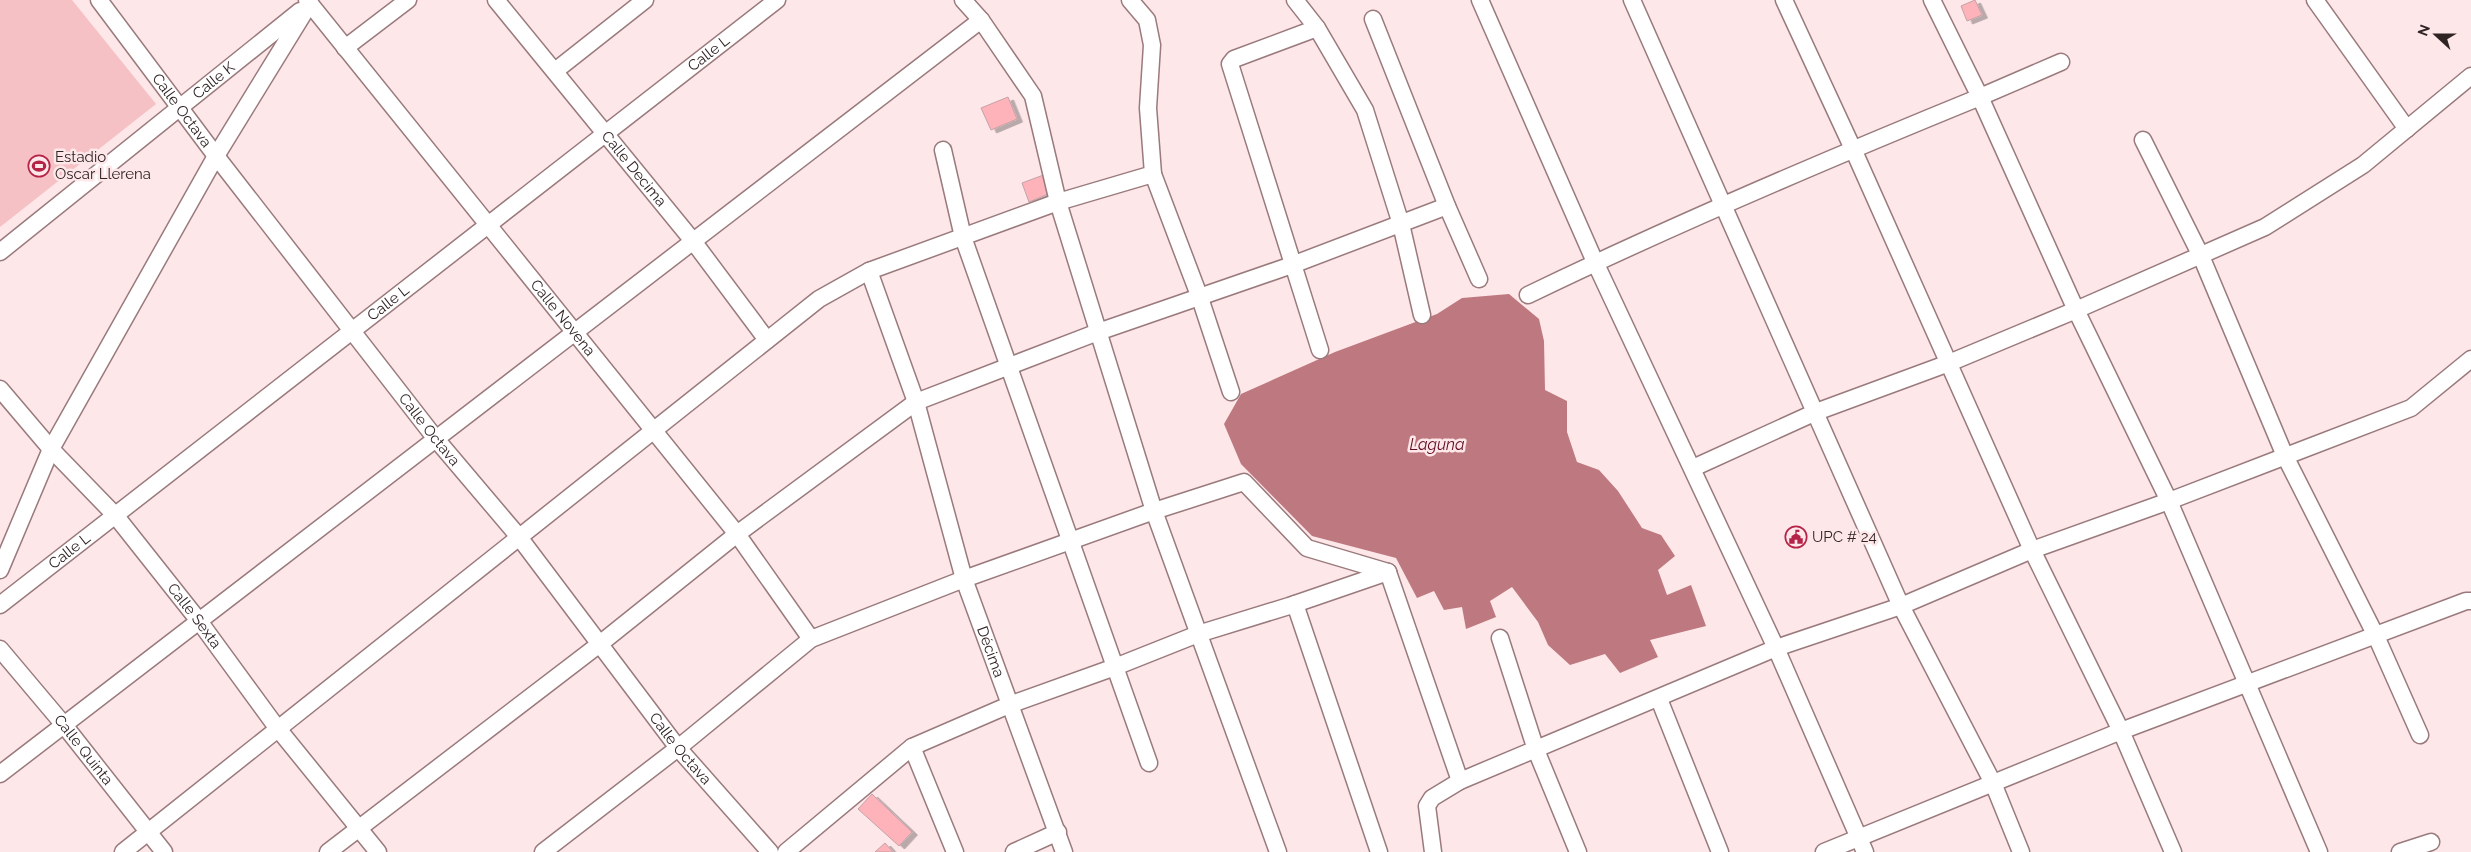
<svg xmlns="http://www.w3.org/2000/svg" width="2471" height="852" viewBox="0 0 2471 852" font-family="Raleway,sans-serif">
<style>
.green{fill:#f6c1c5}
.water{fill:#be787f}
.building{fill:#feb2b9;stroke:#c4a2a5;filter:url(#shadow)}
.lines{fill:none;stroke-linecap:round;stroke-linejoin:round}
.minor-casing{stroke:#9a7a7c;stroke-width:19}
.minor{stroke:#fff;stroke-width:16}
.labels{text-anchor:middle;dominant-baseline:central;stroke-width:5;stroke-linejoin:round;paint-order:stroke}
.street-label{font-size:15px;fill:#302324;stroke:#fde7e9}
.poi-label{font-size:15px;fill:#302324;stroke:#fde7e9;text-anchor:start}
.water-label{font-size:16px;font-style:italic;fill:#630c23;stroke:#fde7e9}
</style>
<defs>
<filter id="shadow"><feDropShadow dx="5.5" dy="3" stdDeviation="0" flood-color="#0004"/></filter>
</defs>
<rect width="100%" height="100%" fill="#fde7e9"/>
<polygon class="green" points="0,0 72,0 156,104 0,227"/>
<polygon class="water" points="1509,294 1539,319 1544,341 1545,390 1567,401 1567,432 1577,462 1599,470 1618,491 1642,528 1661,535 1675,556 1658,570 1667,595 1691,585 1706,626 1650,640 1658,657 1620,673 1605,654 1570,665 1548,645 1538,622 1512,587 1490,601 1496,617 1466,629 1462,607 1444,610 1434,591 1417,598 1396,558 1312,536 1241,464 1224,424 1241,394 1335,352 1437,314 1462,298"/>
<g class="building">
<polygon points="1975,0 1982,15 1967,21 1961,6"/>
<polygon points="1008,97 1017,119 991,130 981,108"/>
<polygon points="1046,174 1053,192 1029,202 1022,183"/>
<polygon points="872,794 912,832 899,846 858,809"/>
<polygon points="885,843 893,852 875,852"/>
</g>
<g class="lines">
<g class="minor-casing">
<g id="minor">
<path id="s1" d="M 99,0 L 216,156 L 436,439 L 519,537 L 678,748 L 770,852"/>
<path id="s2" d="M 307,0 L 737,534 L 811,639"/>
<path id="s3" d="M 496,0 L 693,241 L 767,340"/>
<polyline points="963,0 981,20 1033,96 1058,202 1154,511 1278,852"/>
<polyline points="1295,0 1317,28 1365,110 1401,224 1422,315"/>
<polyline points="1480,0 1595,262 1776,648 1865,852"/>
<polyline points="1632,0 1901,606 1993,783 2021,852"/>
<polyline points="1784,0 1853,149 2032,550 2121,731 2173,852"/>
<polyline points="1932,0 1980,97 2061,62"/>
<polyline points="2315,0 2407,129"/>
<polyline points="1373,19 1447,206 1479,279"/>
<polyline points="1317,28 1234,59 1230,64 1320,350"/>
<polyline points="345,48 408,0"/>
<polyline points="555,71 645,0"/>
<polyline points="2143,140 2201,256 2285,456 2376,636 2420,735"/>
<polyline points="943,150 963,237 1149,763"/>
<polyline points="1153,174 1200,298 1231,392"/>
<path id="s4" d="M 0,252 L 300,11"/>
<path id="s5" d="M 869,271 L 916,402 L 964,579 L 1064,852"/>
<path d="M 1528,295 C 1677,223 1828,159 1980,97 L 2076,310 L 2169,501 L 2319,852"/>
<path id="s6" d="M 0,389 L 51,449 L 115,515 L 199,621 L 275,725 L 378,852"/>
<polyline points="1693,468 1816,412 1949,363 2076,310 2265,227 2363,165 2471,76"/>
<polyline points="0,570 51,449 216,156 310,3"/>
<polyline points="1388,572 1460,781"/>
<polyline points="1295,604 1379,852"/>
<path id="s7" d="M 0,605 L 777,0"/>
<polyline points="1500,638 1536,750 1578,852"/>
<path id="s8" d="M 0,649 L 64,725 L 164,852"/>
<polyline points="1659,699 1720,852"/>
<polyline points="912,747 955,852"/>
<polyline points="0,774 981,20"/>
<polyline points="123,852 819,299 869,271 1058,202 1153,174 1148,108 1152,45 1147,20 1130,0"/>
<polyline points="328,852 601,643 737,534 916,402 1098,332 1292,265 1447,206"/>
<polyline points="543,852 678,748 811,639 964,579 1154,511 1244,482 1307,548 1388,572"/>
<polyline points="786,852 912,747 1009,705 1115,667 1198,634 1289,606 1388,572"/>
<polyline points="1014,852 1058,832"/>
<polyline points="1433,852 1427,806 1432,798 1460,781 1776,648 1901,606 2032,550 2169,501 2411,408 2471,359"/>
<polyline points="1824,852 2121,731 2466,601 2471,601"/>
<polyline points="2400,852 2431,842"/>
</g>
</g>
<use href="#minor" class="minor"/>
</g>
<defs>
<g id="stadium-ring" transform="scale(1.125)"><circle r="9.5" fill="#fde7e9" stroke="#b52347" stroke-width="1.5"/><path d="M0-5a6.5 5 0 1 0 0 10a6.5 5 0 1 0 0-10ZM-3.5-1.8h7v3.6h-7Z" fill="#b52347"/></g>
<g id="civic-ring" transform="scale(1.125)"><circle r="9.5" fill="#fde7e9" stroke="#b52347" stroke-width="1.5"/><path d="M-.6-6.5H3V-4.5H.6V-3L4-1V1h2V6H-6V1h2V-1L-.6-3ZM-1.2 2.5V6h2.4V2.5Z" fill="#b52347"/></g>
</defs>
<g fill-rule="evenodd">
<use href="#stadium-ring" x="39" y="166"/>
<use href="#civic-ring" x="1796" y="537"/>
</g>
<g class="labels">
<g class="street-label">
<text stroke="none"><textPath href="#s7" startOffset="898">Calle L</textPath></text>
<text stroke="none"><textPath href="#s4" startOffset="274">Calle K</textPath></text>
<text stroke="none"><textPath href="#s1" startOffset="138">Calle Octava</textPath></text>
<text stroke="none"><textPath href="#s3" startOffset="218">Calle Decima</textPath></text>
<text stroke="none"><textPath href="#s7" startOffset="492">Calle L</textPath></text>
<text stroke="none"><textPath href="#s2" startOffset="408">Calle Novena</textPath></text>
<text stroke="none"><textPath href="#s1" startOffset="542">Calle Octava</textPath></text>
<text stroke="none"><textPath href="#s7" startOffset="88">Calle L</textPath></text>
<text stroke="none"><textPath href="#s6" startOffset="299">Calle Sexta</textPath></text>
<text stroke="none"><textPath href="#s5" startOffset="400">Décima</textPath></text>
<text stroke="none"><textPath href="#s1" startOffset="948">Calle Octava</textPath></text>
<text stroke="none"><textPath href="#s8" startOffset="131">Calle Quinta</textPath></text>
</g>
<g class="poi-label">
<text x="55" y="157">Estadio<tspan x="55" dy="17">Oscar Llerena</tspan></text>
<text x="1812" y="537">UPC # 24</text>
</g>
<g class="water-label">
<text x="1437" y="444">Laguna</text>
</g>
</g>
<g transform="translate(2436 35) rotate(291)" stroke="#fde7e9" stroke-width="4" paint-order="stroke">
<path d="M0-4L9 19L0 12L-9 19Z" fill="#302324"/>
<text y="-8" font-size="14" font-weight="bold" text-anchor="middle" fill="#302324">N</text>
</g>
</svg>
